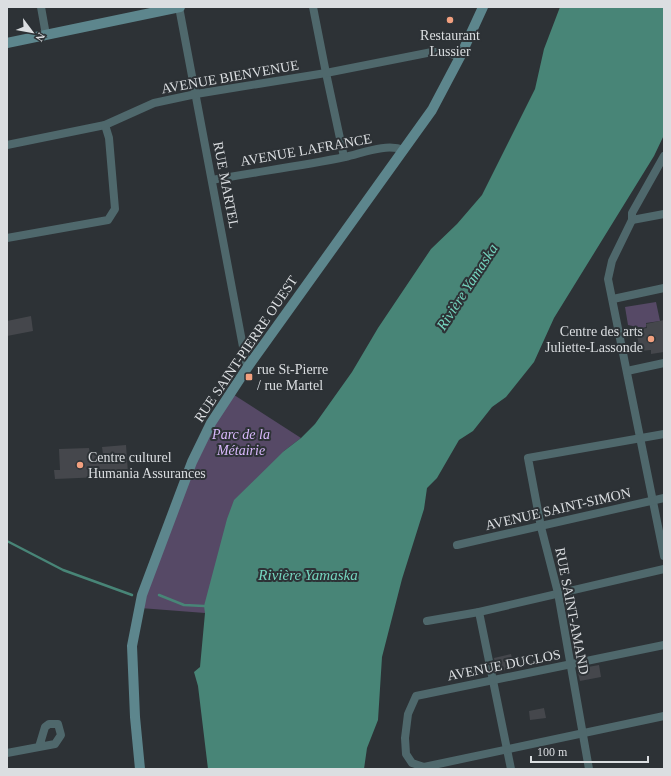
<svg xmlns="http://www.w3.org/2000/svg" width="671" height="776" viewBox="0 0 671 776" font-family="'Times New Roman',serif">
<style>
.green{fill:#564966}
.water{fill:#488577}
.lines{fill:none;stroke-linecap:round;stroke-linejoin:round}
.stream{stroke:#488577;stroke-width:2.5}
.building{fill:#45474c}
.street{stroke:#4f686c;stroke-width:8}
.secondary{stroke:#5d868d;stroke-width:10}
.poi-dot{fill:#f2a07f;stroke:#2d3236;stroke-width:1.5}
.labels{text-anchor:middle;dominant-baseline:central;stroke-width:4;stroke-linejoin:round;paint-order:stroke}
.poi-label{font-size:14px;fill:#dbdee1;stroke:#2d3236;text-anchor:start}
.street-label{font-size:14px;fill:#dbdee1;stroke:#2d3236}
.park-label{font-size:14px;font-style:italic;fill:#d9b9fc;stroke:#2d3236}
.water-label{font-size:15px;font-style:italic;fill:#75d5bf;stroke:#2d3236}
</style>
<rect width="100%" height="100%" fill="#2d3236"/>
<g class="green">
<polygon points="656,302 660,321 646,323 646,327 642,328 628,325 625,307"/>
<polygon points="231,393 301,438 284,451 205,613 140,608 177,501"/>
</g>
<polygon class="water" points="560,7 664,7 664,135 654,156 554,318 534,362 506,397 492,407 473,431 459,440 437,478 427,488 424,509 402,579 382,657 378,720 367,748 364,769 208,769 198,686 194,672 200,667 205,613 204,606 227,519 234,500 284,451 301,438 315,424 352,372 378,328 431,249 457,224 482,195 535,89 544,49"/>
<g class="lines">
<g class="stream">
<polyline points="7,541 63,570 132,595"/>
<polyline points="159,595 184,605 204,606"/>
</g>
</g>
<g class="building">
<polygon points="31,316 33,331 7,336 7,321"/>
<polygon points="664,320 664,352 651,354 651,350 640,351 636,330 647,328 646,324"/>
<polygon points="126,445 128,473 101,474 102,477 55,479 54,470 60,470 59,449 89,448 90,454 103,454 102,447"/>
<polygon points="511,654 514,668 497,672 494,658"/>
<polygon points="599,665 601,677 580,681 577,669"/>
<polygon points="544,708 546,718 530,720 529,711"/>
</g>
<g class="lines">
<g class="street">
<polyline points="41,7 46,35"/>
<polyline points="179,7 247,368"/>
<polyline points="313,7 326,73 344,157"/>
<polyline points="7,145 105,125 154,103 196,94 326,73 432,52 445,52 460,57"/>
<polyline points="664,156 632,213 632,220 612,261 608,279 664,556"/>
<path d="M 212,180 C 256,172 301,166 345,157 C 363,153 386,143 404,150"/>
<polyline points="632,220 664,214"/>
<polyline points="7,238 108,220 115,209 109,138 105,125"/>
<polyline points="613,299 664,288"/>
<polyline points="627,371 664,363"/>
<polyline points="457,545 664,498"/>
<polyline points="479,612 511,769"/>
<polyline points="427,621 479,612 664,569"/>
<polyline points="664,645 416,696 408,714 405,738 406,754 412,763 424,767 664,716"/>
<polyline points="7,753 55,744 61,735 58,724 49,724 45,727 39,747"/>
<polyline points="589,769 558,593 541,527 528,458 664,434"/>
</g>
<g class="secondary">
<polyline points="7,43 180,7"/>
<polyline points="140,769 135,717 132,646 142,595 192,462 211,423 247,368 432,110 460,57 483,7"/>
</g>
</g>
<g class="poi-dot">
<circle cx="450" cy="20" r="4"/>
<circle cx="651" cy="339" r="4"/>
<rect x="245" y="373" width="8" height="8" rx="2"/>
<circle cx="80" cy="465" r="4"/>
</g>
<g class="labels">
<g class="poi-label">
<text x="450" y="35" text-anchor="middle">Restaurant<tspan x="450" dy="16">Lussier</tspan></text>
<text x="643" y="331" text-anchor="end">Centre des arts<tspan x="643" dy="16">Juliette-Lassonde</tspan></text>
<text x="257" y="369">rue St-Pierre<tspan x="257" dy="16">/ rue Martel</tspan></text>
<text x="88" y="457">Centre culturel<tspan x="88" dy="16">Humania Assurances</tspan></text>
</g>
<g class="street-label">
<text transform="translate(230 77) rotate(-10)">AVENUE BIENVENUE</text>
<text transform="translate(306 150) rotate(-10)">AVENUE LAFRANCE</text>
<text transform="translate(226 185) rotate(79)">RUE MARTEL</text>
<text transform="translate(246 349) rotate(-56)">RUE SAINT-PIERRE OUEST</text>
<text transform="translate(558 509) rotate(-13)">AVENUE SAINT-SIMON</text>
<text transform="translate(572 611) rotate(79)">RUE SAINT-AMAND</text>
<text transform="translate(504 665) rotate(-11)">AVENUE DUCLOS</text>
</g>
<g class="park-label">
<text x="241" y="434">Parc de la<tspan x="241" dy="16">Métairie</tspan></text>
</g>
<g class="water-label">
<text transform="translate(467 287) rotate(-57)">Rivière Yamaska</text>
<text x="308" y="575">Rivière Yamaska</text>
</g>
</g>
<rect width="671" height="776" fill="none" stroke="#dbdee1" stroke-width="16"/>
<g transform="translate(32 32) rotate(122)" stroke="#2d3236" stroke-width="3" paint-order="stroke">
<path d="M0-3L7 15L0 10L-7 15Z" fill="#dbdee1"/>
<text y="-6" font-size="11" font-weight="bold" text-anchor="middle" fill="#dbdee1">N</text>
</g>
<path d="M531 756v6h117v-6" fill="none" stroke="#dbdee1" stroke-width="2"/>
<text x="537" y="756" font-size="12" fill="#dbdee1" stroke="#2d3236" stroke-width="3" paint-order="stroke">100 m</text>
</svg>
